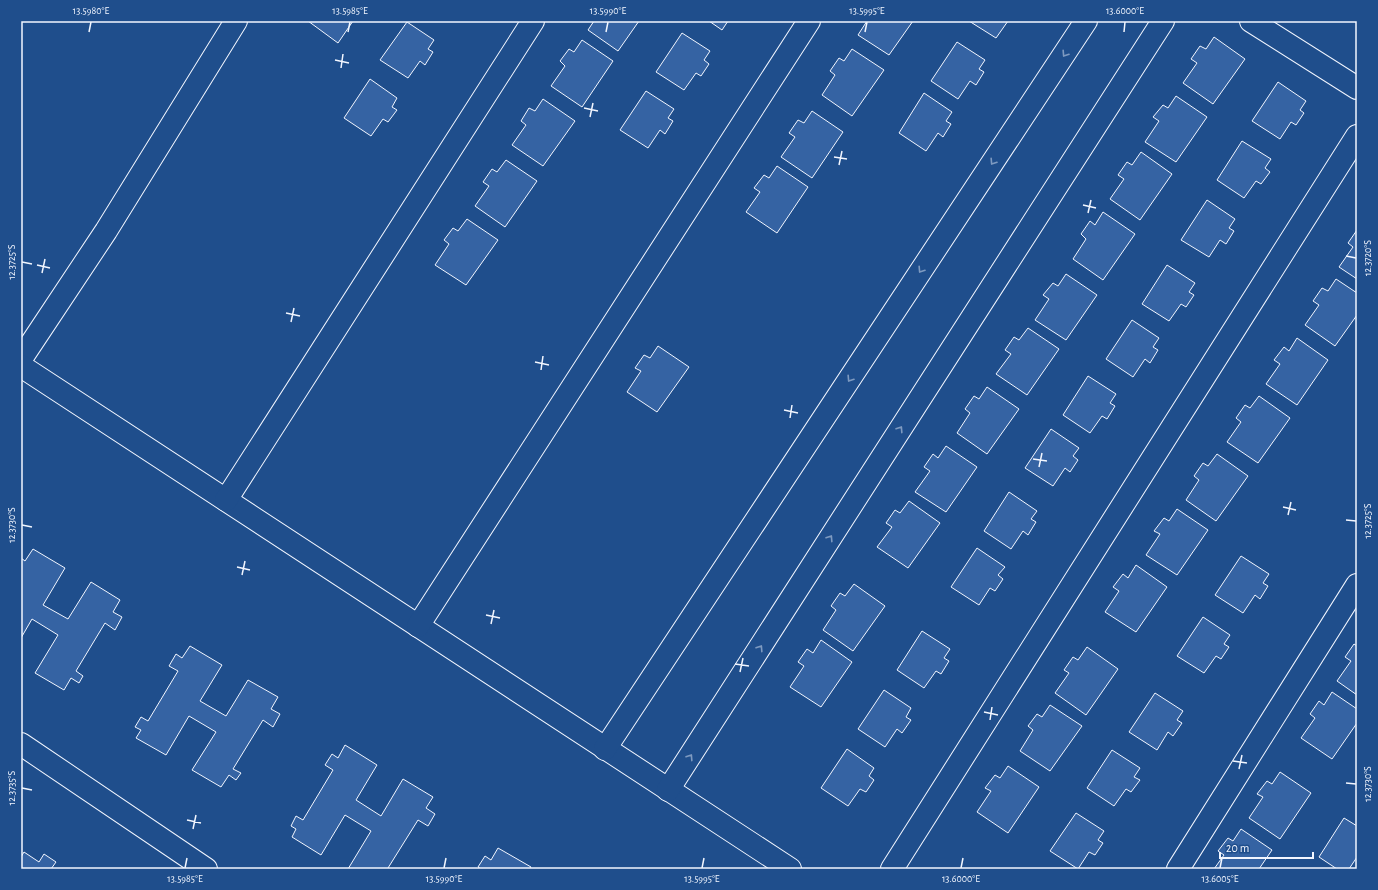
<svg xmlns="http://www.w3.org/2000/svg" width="1378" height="890" viewBox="0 0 1378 890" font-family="'Alegreya Sans',sans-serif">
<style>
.building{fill:#3563a3;stroke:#f2f6ff}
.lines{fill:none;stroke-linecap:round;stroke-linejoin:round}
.street-casing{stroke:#f2f6ff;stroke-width:24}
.street{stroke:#1f4e8c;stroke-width:22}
.oneway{stroke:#7e9ac0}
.ticks{fill:none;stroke:#f2f6ff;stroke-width:1.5}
.neatline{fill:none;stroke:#f2f6ff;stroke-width:1.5}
.ticks-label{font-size:10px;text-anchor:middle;fill:#f2f6ff}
</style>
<rect width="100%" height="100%" fill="#1f4e8c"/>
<g class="building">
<polygon points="308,21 353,21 338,43"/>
<polygon points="594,21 639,21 618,51 588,30"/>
<polygon points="709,21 728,21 722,30"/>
<polygon points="867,21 913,21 889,55 858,35"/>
<polygon points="969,21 1008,21 996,38"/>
<polygon points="407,22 434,40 428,49 433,52 425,65 420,61 408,78 380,60"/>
<polygon points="682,33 710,51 704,60 709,64 701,76 696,73 684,90 656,72"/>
<polygon points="1214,37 1245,59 1213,104 1183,83 1197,63 1191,59 1200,46 1206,49"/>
<polygon points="582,40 613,61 582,107 551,86 565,66 560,61 569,49 574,52"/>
<polygon points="957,42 985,60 979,69 984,72 976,85 970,81 958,99 931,81"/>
<polygon points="852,49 884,70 852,116 822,95 835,75 830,71 839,58 844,61"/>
<polygon points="370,79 397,98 392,107 397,110 388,122 383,119 371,136 344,118"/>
<polygon points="1278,82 1306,101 1300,110 1304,113 1296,125 1291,122 1280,139 1252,121"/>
<polygon points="646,91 674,109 668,118 673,121 665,134 660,130 648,148 620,130"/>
<polygon points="924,93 952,112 946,121 951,124 943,137 938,133 926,151 899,133"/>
<polygon points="1176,96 1207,117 1176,162 1145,142 1159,121 1153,117 1163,105 1168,108"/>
<polygon points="543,99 575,121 543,166 512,145 526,125 521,121 529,108 535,111"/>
<polygon points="812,111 843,132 812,178 781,157 795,137 789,133 798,120 804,123"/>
<polygon points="1242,141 1271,159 1265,168 1270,172 1261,184 1256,181 1244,198 1217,180"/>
<polygon points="1141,152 1172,174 1140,220 1110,199 1124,179 1118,175 1127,162 1132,165"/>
<polygon points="506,160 537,181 505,227 475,206 489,186 483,182 492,169 497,172"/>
<polygon points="777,166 808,187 777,233 746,212 760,192 754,188 764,175 769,178"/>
<polygon points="1207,200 1235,219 1229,228 1234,231 1226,244 1220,240 1209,257 1181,240"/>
<polygon points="1103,212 1135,234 1103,280 1073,259 1086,239 1081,234 1090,221 1095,225"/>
<polygon points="467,219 498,240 466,285 435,265 449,244 444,240 453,228 458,231"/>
<polygon points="1357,230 1357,279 1339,267 1353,247 1348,243"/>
<polygon points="1167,265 1195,283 1189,292 1194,295 1186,307 1181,304 1169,321 1142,304"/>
<polygon points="1066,274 1097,295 1066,340 1035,320 1049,299 1043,295 1053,283 1058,286"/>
<polygon points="1336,279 1357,293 1357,315 1335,346 1305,325 1319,305 1313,301 1322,288 1328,291"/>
<polygon points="1132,320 1159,338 1153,347 1158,350 1150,363 1145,359 1133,377 1106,359"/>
<polygon points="1028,328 1059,349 1027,395 996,374 1011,354 1005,350 1014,337 1019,340"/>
<polygon points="1297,338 1328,360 1297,405 1266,384 1280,364 1274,360 1284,347 1289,351"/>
<polygon points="658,346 689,367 657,412 627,392 641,371 635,368 644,355 650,358"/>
<polygon points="1088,376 1116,394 1110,403 1115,406 1107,419 1102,416 1090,433 1063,415"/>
<polygon points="987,387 1019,409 987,454 957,433 970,413 965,409 974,396 979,399"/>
<polygon points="1259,396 1290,418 1258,463 1227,442 1241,422 1236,418 1245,405 1250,408"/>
<polygon points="1051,429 1079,448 1073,456 1078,460 1070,472 1065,468 1053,486 1025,468"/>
<polygon points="946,446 977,467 946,512 915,492 930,471 924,467 933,454 938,458"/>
<polygon points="1217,454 1248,476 1216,521 1186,500 1199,480 1194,476 1203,463 1208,466"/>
<polygon points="1009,492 1037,511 1031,519 1036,522 1028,535 1023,531 1011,549 984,531"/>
<polygon points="909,501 940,523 908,568 877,547 892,527 886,523 895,510 900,513"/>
<polygon points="1177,509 1208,530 1177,575 1146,555 1160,534 1154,531 1164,518 1169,521"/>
<polygon points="977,548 1005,567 998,575 1003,579 995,591 990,588 979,605 951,587"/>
<polygon points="33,549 65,568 43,605 68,619 91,582 120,600 113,612 122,617 115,630 105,623 76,671 83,676 79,683 71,678 64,690 35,673 58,635 32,619 21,638 21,558 25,561"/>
<polygon points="1241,556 1269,574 1263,583 1268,586 1260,599 1255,595 1243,613 1215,595"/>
<polygon points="1136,565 1167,587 1136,632 1105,612 1119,591 1113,587 1123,574 1128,578"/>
<polygon points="854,584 885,606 853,651 823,630 836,610 831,606 840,593 845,596"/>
<polygon points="1203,617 1230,635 1224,644 1229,647 1221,659 1216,656 1204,673 1177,656"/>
<polygon points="922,631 950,649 944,658 949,661 941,674 936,671 924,688 897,670"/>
<polygon points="821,640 852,662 821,707 790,687 804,666 798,662 807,649 813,653"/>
<polygon points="1354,644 1357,646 1357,695 1337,681 1351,661 1345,657"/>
<polygon points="190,646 222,665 200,701 226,716 248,680 278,697 271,709 280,714 273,727 263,720 233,769 241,773 236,780 229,775 221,787 192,770 216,732 189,716 166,755 136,738 141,730 135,727 141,717 148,721 178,671 169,666 176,654 182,658"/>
<polygon points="1087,647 1118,669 1086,715 1055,693 1069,673 1064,670 1073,657 1078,660"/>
<polygon points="884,690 911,708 906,717 911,720 902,733 897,729 885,747 858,729"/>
<polygon points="1332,692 1357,709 1357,723 1332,759 1301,738 1315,718 1310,714 1319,701 1324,705"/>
<polygon points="1155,693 1183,711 1177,720 1182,723 1173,736 1168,732 1157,750 1129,732"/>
<polygon points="1050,705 1082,726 1050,771 1020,751 1033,730 1028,726 1037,714 1042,717"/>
<polygon points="345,745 377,765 356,800 381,816 403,779 433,797 426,808 435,814 428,826 418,820 388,868 390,869 348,869 371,831 345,815 321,855 292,837 296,829 291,826 296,816 303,820 333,770 325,765 332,754 338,758"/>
<polygon points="847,749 874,768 869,776 874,780 866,792 860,789 848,806 821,788"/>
<polygon points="1112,750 1140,768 1134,777 1140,780 1131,792 1126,789 1114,806 1087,788"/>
<polygon points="1008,766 1039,787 1008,833 977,812 991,791 985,788 995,775 1000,778"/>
<polygon points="1280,772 1311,793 1280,839 1249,818 1263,797 1257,794 1267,781 1272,784"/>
<polygon points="1076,813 1104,831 1098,840 1103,843 1095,855 1089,852 1078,869 1050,851"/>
<polygon points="1344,818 1357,826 1357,857 1349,869 1337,869 1319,857"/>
<polygon points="1241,829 1272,850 1259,869 1214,869 1224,855 1218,851 1228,838 1233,841"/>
<polygon points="498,848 531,867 530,869 481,869 478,867 485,856 491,860"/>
<polygon points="24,852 39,862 44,854 56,862 51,869 21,869 21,857"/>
</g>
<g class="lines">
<g class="street-casing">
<g id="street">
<polyline points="1251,21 1357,88"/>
<polyline points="21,359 106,231 236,21"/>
<polyline points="21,366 790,869"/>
<polyline points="226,500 533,21"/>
<polyline points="418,626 809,21"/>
<polyline points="21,744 206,869"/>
<polyline points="605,749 1086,21"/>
<polyline points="668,790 1163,21"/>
<polyline points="892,869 1357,136"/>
<polyline points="1178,869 1357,585"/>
</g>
</g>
<use href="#street" class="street"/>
</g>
<defs><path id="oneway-chevron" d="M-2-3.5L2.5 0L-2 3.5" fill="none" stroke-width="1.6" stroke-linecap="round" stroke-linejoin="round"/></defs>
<g class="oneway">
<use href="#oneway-chevron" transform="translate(1065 54) rotate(123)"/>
<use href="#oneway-chevron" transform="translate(993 162) rotate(123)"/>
<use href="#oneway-chevron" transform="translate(921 270) rotate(123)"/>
<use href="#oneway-chevron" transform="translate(850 379) rotate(123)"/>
<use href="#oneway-chevron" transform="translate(900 429) rotate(-57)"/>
<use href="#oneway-chevron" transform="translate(830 538) rotate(-57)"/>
<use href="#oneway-chevron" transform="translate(760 648) rotate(-57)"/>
<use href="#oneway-chevron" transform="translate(690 757) rotate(-57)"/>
</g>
<path class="ticks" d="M 89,32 L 91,22M 348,32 L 350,22M 606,32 L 608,22M 865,32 L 867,22M 1124,32 L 1125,22M 335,60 L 349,63M 341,68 L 343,54M 584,108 L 598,111M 590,117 L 593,103M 834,157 L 847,159M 839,165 L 842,151M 1083,205 L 1096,208M 1088,213 L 1091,200M 1346,256 L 1356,258M 22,262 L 32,264M 37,265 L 50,268M 42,273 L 45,259M 286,313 L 300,316M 291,322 L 294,308M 535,362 L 549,365M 541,370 L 543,356M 784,410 L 798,413M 790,418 L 792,405M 1033,459 L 1047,461M 1039,467 L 1042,453M 1283,507 L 1296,510M 1288,515 L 1291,502M 1346,520 L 1356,521M 22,525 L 32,527M 237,567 L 250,570M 242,575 L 245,561M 486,615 L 500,618M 491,624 L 494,610M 735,664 L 749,666M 740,672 L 743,658M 984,712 L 998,715M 990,720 L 992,707M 1233,761 L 1247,763M 1239,769 L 1242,755M 1346,783 L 1356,784M 22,788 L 32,790M 187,820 L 201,823M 193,829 L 196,815M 185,868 L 187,858M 444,868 L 446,858M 702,868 L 704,858M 961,868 L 963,858M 1220,868 L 1222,858"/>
<rect width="1378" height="890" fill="none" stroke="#1f4e8c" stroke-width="44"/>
<path d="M1220 852v6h93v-6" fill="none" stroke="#f2f6ff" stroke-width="2"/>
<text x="1226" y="852" font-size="12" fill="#f2f6ff" stroke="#1f4e8c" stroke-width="3" paint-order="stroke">20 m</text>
<rect x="22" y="22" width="1334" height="846" class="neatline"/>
<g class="ticks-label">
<text x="91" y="14">13.5980°E</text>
<text x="350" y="14">13.5985°E</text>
<text x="608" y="14">13.5990°E</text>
<text x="867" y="14">13.5995°E</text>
<text x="1125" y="14">13.6000°E</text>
<text transform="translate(1367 258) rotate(-90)" y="4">12.3720°S</text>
<text transform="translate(11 262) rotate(-90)" y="4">12.3725°S</text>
<text transform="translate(1367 521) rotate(-90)" y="4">12.3725°S</text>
<text transform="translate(11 525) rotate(-90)" y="4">12.3730°S</text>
<text transform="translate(1367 784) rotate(-90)" y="4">12.3730°S</text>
<text transform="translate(11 788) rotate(-90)" y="4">12.3735°S</text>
<text x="185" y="882">13.5985°E</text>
<text x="444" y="882">13.5990°E</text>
<text x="702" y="882">13.5995°E</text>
<text x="961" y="882">13.6000°E</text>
<text x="1220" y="882">13.6005°E</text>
</g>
</svg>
